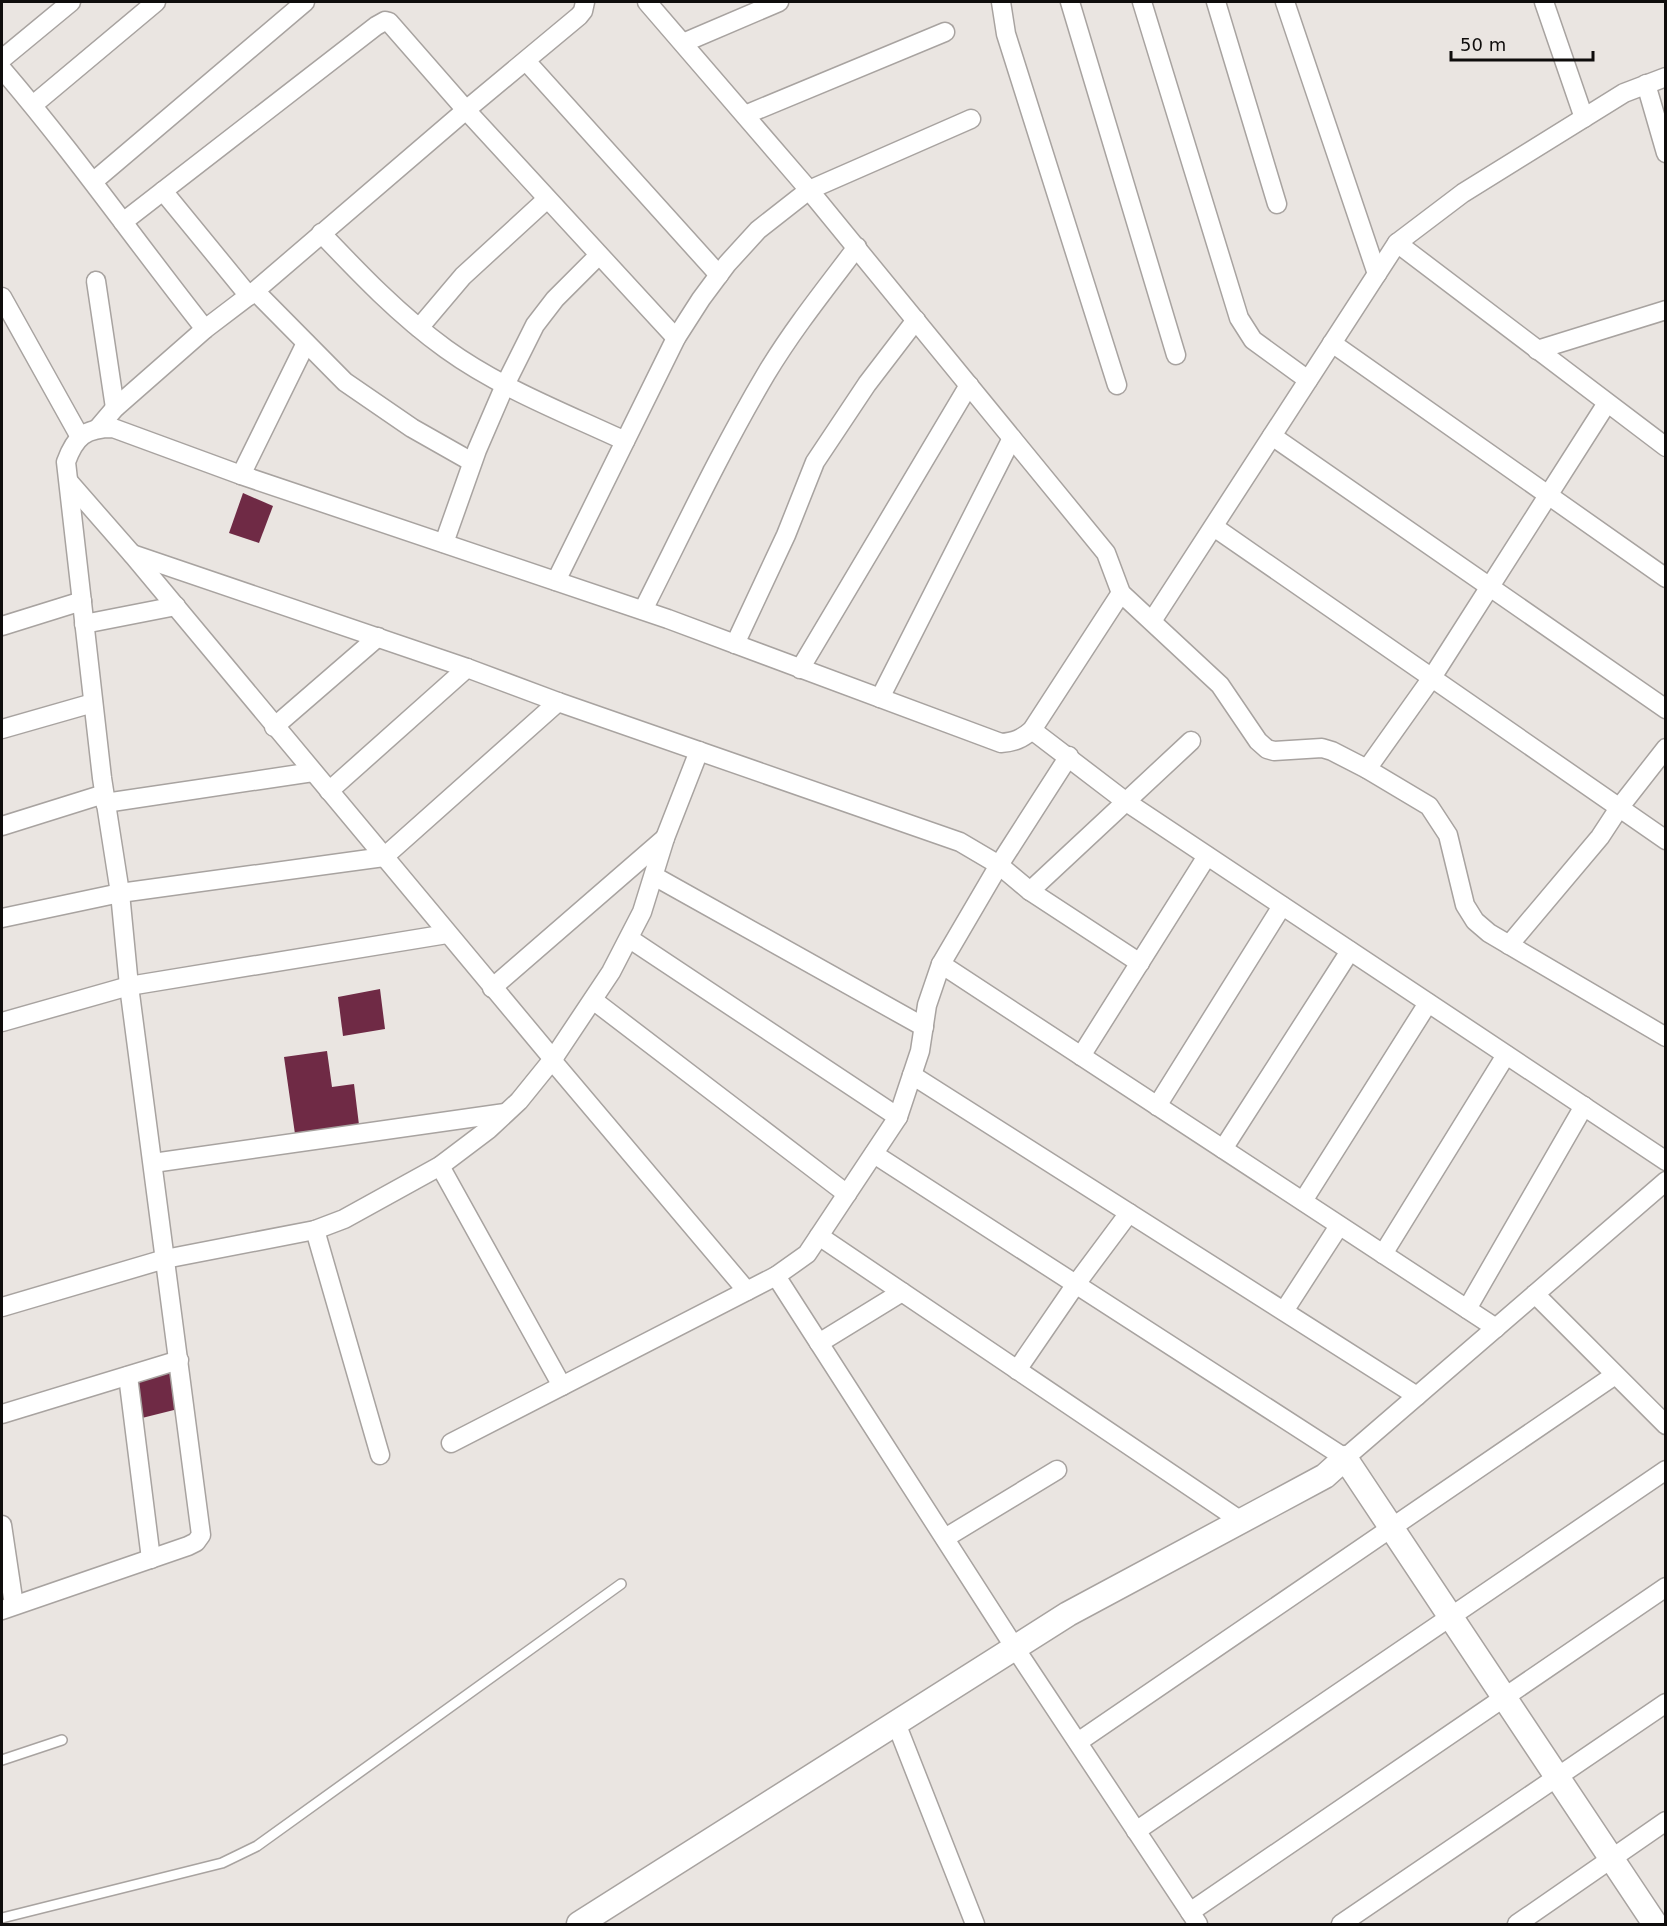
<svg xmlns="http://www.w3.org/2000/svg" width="1667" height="1926" viewBox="0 0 1667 1926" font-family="'DejaVu Sans',sans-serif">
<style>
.building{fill:#6f2a45}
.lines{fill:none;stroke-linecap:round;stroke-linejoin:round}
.lane-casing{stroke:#a8a3a0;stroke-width:12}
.street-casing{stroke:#a8a3a0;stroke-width:21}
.secondary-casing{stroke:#a8a3a0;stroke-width:27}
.lane{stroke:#fff;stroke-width:9}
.street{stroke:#fff;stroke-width:18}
.secondary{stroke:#fff;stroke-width:24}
</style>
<rect width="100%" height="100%" fill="#eae5e1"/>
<g class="building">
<polygon points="243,493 273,506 259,543 229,533"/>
<polygon points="380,989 385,1029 343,1036 338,997"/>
<polygon points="327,1051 332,1087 354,1084 359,1125 295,1134 284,1057"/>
<polygon points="171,1368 178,1409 138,1419 129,1378"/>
</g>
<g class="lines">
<g class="lane-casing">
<g id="lane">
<polyline points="2,1760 62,1740"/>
<polyline points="2,1918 222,1863 257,1846 621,1584"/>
</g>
</g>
<g class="street-casing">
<g id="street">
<polyline points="647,2 809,190 1106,553 1121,593 1220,685 1258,741 1267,749 1274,751 1322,748 1332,751 1367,769 1429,806 1448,835 1465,905 1475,921 1489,933 1666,1037"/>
<polyline points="1001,2 1006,34 1117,385"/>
<polyline points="1070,2 1176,355"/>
<polyline points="1142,2 1239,318 1253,340 1308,380"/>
<polyline points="1216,2 1277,204"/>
<polyline points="1285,2 1377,274"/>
<polyline points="1544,2 1584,118"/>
<polyline points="683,43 779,2"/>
<polyline points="2,59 71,2"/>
<polyline points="526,61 719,275"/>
<path d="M 2,69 C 74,153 137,243 205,329"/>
<polyline points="1646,84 1666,153"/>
<polyline points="33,105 156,2"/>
<polyline points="745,115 945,32"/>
<polyline points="94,181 305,2"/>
<polyline points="163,191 249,296"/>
<polyline points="123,222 376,26 385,21 389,22 466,110 676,338"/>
<path d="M 321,233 C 360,274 399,315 446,349 C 500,388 565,413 625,441"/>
<polyline points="1397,243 1666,447"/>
<polyline points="96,281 115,408"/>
<polyline points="255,291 345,382 412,428 472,462"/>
<polyline points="2,297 80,437"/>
<polyline points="419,328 463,276 547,199"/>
<polyline points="1332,343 1666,578"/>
<polyline points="1537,350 1666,310"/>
<polyline points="98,428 115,408 205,329 255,291 466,110 579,16 583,11 585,2"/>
<polyline points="1272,436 1666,709"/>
<polyline points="241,475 306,343"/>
<polyline points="69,482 132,554 553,1059 556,1065 747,1291"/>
<polyline points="1214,527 1666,840"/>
<polyline points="444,543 477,450 505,385 535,325 555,299 599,255"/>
<polyline points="132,554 467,668 558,702 960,842 999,865 1030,891 1140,963"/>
<polyline points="556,581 676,338 701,299 727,264 758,230 809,190 971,119"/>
<path d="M 643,610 C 683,531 721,450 766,374 C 793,329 826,288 857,247"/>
<polyline points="1152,621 1397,243 1463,193 1624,93 1666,77"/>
<polyline points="84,624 176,606"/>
<polyline points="2,626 82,601"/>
<polyline points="735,644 786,535 815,462 867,384 916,320"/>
<polyline points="800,669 969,385"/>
<polyline points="880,698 1012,438"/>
<polyline points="274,727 378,637"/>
<polyline points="2,729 93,703"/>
<polyline points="1032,730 1125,801 1666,1161"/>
<polyline points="1367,769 1431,679 1607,403"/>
<polyline points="329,791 467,668"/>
<polyline points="105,803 313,772"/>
<polyline points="2,826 104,794"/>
<polyline points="654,876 924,1027"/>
<polyline points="1030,891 1191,741"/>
<polyline points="2,918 120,893 384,857 558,702"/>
<polyline points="630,939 898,1117"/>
<polyline points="1509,945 1600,837 1619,808 1666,748"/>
<polyline points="941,964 1496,1328"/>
<polyline points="492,988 665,838"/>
<polyline points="593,1000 847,1194"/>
<polyline points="2,1022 129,986 447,934"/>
<polyline points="1081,1056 1207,856"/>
<polyline points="912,1075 920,1051 927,1005 941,964 999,865 1069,756"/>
<polyline points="1157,1106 1282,906"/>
<polyline points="1223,1149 1350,951"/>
<polyline points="874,1154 1345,1458 1666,1181"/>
<polyline points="153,1163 505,1113"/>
<polyline points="440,1166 562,1386"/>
<polyline points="1303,1201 1428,1003"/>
<polyline points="315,1230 380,1455"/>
<polyline points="819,1236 1241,1521"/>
<polyline points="1383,1254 1506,1055"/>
<polyline points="776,1276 1015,1648 1198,1924"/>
<polyline points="1535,1294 1666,1425"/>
<polyline points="2,1307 165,1259 315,1230 344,1219 440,1166 489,1129 519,1101 553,1059 611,972 642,912 665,838 699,751"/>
<polyline points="1467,1309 1584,1106"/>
<polyline points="1284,1311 1339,1226"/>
<polyline points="819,1343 902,1292"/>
<polyline points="1017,1370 1076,1284 1129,1213"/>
<polyline points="128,1376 151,1559"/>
<polyline points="2,1414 179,1360"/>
<polyline points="451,1443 776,1276 807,1254 898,1117 912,1075 1417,1396"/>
<polyline points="2,1525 14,1605"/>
<polyline points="945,1538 1057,1470"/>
<path d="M 2,1610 L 188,1546 L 196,1542 L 201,1535 L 129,986 L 120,893 L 102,778 L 66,462 C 75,437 85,428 113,428 L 241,475 L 668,619 L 1001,743 C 1014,742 1022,739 1032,730 L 1121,593"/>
<polyline points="896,1723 975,1924"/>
<polyline points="1078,1742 1615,1375"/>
<polyline points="1136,1831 1666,1470"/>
<polyline points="1190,1912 1666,1587"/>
<polyline points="1341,1924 1666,1703"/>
<polyline points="1517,1924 1666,1821"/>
</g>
</g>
<g class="secondary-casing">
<polyline id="secondary" points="579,1924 1068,1614 1325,1476 1345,1458 1655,1924"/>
</g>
<use href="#lane" class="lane"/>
<use href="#street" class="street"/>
<use href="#secondary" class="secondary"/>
</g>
<rect width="1667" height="1926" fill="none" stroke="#0f0d0c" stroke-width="6"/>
<path d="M1451 51v9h142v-9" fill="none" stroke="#0f0d0c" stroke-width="3"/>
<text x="1460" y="51" font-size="18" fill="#0f0d0c" stroke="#eae5e1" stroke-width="4.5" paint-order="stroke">50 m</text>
</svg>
